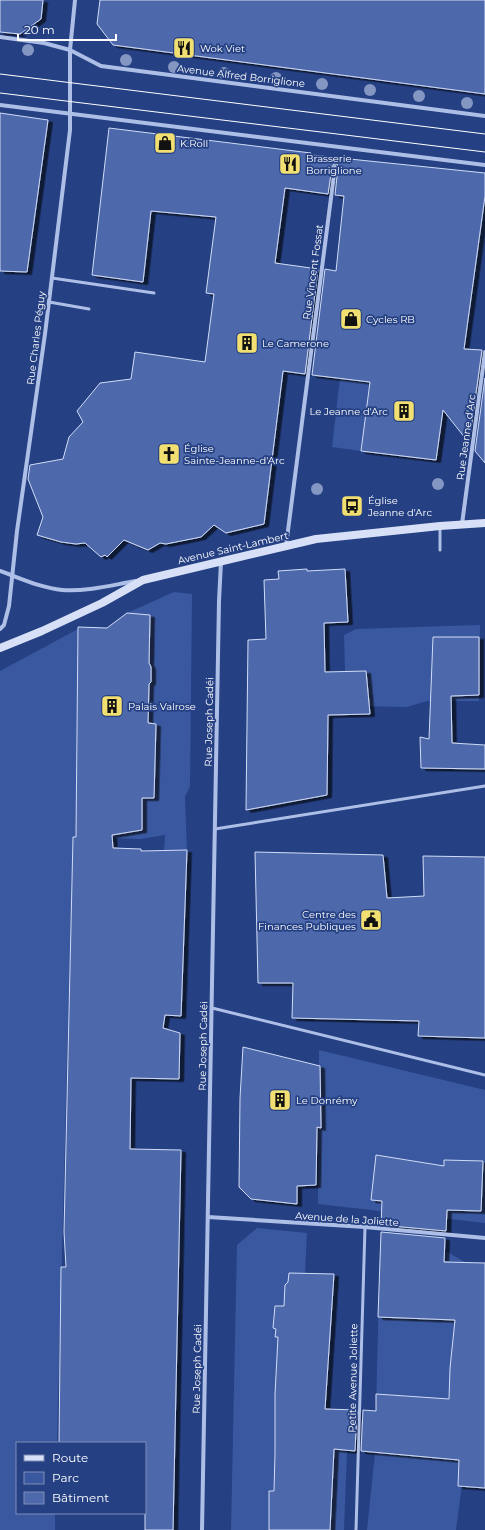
<svg xmlns="http://www.w3.org/2000/svg" width="485" height="1530" viewBox="0 0 485 1530" font-family="Montserrat,sans-serif">
<style>
.green{fill:#3a58a0}
.building{fill:#4d69ab;stroke:#d1dcf6;filter:url(#shadow)}
.lines{fill:none;stroke-linecap:round;stroke-linejoin:round}
.lane{stroke:#aebfe7;stroke-width:3}
.street{stroke:#aebfe7;stroke-width:4}
.secondary{stroke:#d7e0f6;stroke-width:8}
.tram{stroke:#fff;stroke-width:1}
.tree{fill:#8496c2}
.labels{text-anchor:middle;dominant-baseline:central;stroke-width:3.5;stroke-linejoin:round;paint-order:stroke}
.poi-label{font-size:10px;fill:#fff;stroke:#254083;text-anchor:start}
.street-label{font-size:10px;fill:#fff;stroke:#254083}
</style>
<defs>
<filter id="shadow"><feDropShadow dx="4.5" dy="2.5" stdDeviation="0" flood-color="#0009"/></filter>
</defs>
<rect width="100%" height="100%" fill="#254083"/>
<g class="green">
<polygon points="340,378 370,382 361,451 332,447"/>
<polygon points="174,592 192,594 190,786 185,797 187,850 164,850 165,835 141,839 73,837 57,1443 17,1443 17,1513 55,1513 55,1530 0,1530 0,671 78,629 76,796 154,798 156,724 148,723 149,684 151,682 151,667 149,663 150,619 147,615 127,613"/>
<polygon points="480,625 479,701 427,701 407,707 346,706 344,635 356,629"/>
<polygon points="319,1050 485,1090 485,1223 318,1204"/>
<polygon points="257,1228 307,1233 302,1338 281,1422 348,1425 344,1530 231,1530 237,1245"/>
<polygon points="380,1248 444,1250 465,1262 470,1268 464,1469 456,1530 367,1530 375,1453"/>
</g>
<g class="building">
<polygon points="0,0 43,0 41,19 20,34 0,32"/>
<polygon points="100,0 485,0 485,94 113,45 97,24"/>
<polygon points="0,113 48,120 27,272 0,271"/>
<polygon points="109,128 311,153 311,155 485,173 485,196 464,349 482,350 469,443 443,410 436,460 361,451 370,382 312,375 325,269 336,271 344,196 335,195 338,167 337,164 334,164 332,167 328,194 285,188 275,263 318,269 305,374 283,371 264,524 226,533 214,525 201,537 166,544 160,543 148,550 124,540 107,557 105,555 101,557 85,543 76,544 61,542 37,535 43,517 28,479 30,465 63,459 69,437 83,422 77,411 100,383 131,379 135,352 205,362 214,294 206,293 216,217 151,211 143,282 92,275"/>
<polygon points="485,378 485,463 475,451"/>
<polygon points="307,569 307,571 345,569 348,622 324,623 325,672 366,671 370,714 328,715 327,795 246,810 248,640 266,639 264,580 279,579 278,571"/>
<polygon points="127,613 150,615 149,663 151,667 151,682 149,684 148,723 156,724 154,798 142,798 142,830 112,835 113,848 141,849 141,851 187,850 181,1016 165,1015 163,1028 180,1033 179,1079 131,1078 130,1149 181,1150 173,1530 145,1530 145,1443 59,1443 61,1267 66,1267 64,1232 73,837 76,837 78,627 107,628"/>
<polygon points="433,637 479,637 479,695 451,696 452,743 485,745 485,769 421,768 420,737 429,739"/>
<polygon points="255,852 383,855 387,898 424,896 423,856 485,857 485,1038 418,1036 419,1021 292,1018 293,983 258,983"/>
<polygon points="243,1047 320,1066 321,1128 317,1127 316,1185 297,1186 297,1204 251,1199 239,1187 240,1098"/>
<polygon points="376,1155 444,1166 444,1160 483,1161 481,1211 447,1210 446,1231 381,1225 382,1201 371,1200"/>
<polygon points="381,1232 445,1238 444,1262 485,1263 485,1488 458,1486 459,1460 361,1451 363,1410 376,1411 376,1394 449,1399 450,1368 455,1320 378,1317"/>
<polygon points="289,1273 334,1274 325,1409 357,1410 355,1451 334,1449 330,1530 269,1530 269,1491 274,1491 275,1453 275,1394 278,1337 275,1337 276,1329 273,1328 275,1306 284,1306 285,1285 288,1282"/>
</g>
<g class="lines">
<g class="lane">
<polyline points="52,278 154,293"/>
<polyline points="49,302 89,309"/>
<polyline points="440,550 440,528"/>
<polyline points="215,829 485,786"/>
<polyline points="212,1008 485,1075"/>
<polyline points="356,1530 365,1227"/>
</g>
<g class="street">
<polyline points="0,37 44,43 70,50 101,66 485,116"/>
<polyline points="0,105 485,165"/>
<polyline points="462,524 485,352"/>
<polyline points="286,546 335,167"/>
<path d="M 0,571 C 20,578 41,588 62,590 C 86,592 112,585 136,581"/>
<polyline points="0,629 4,625 9,606 17,531 45,334 70,130 70,50 75,0"/>
<polyline points="208,1217 365,1227 485,1238"/>
<polyline points="202,1530 219,601 221,562"/>
</g>
<polyline class="secondary" points="0,648 42,631 102,603 143,580 316,539 440,526 485,523"/>
<g class="tram">
<polyline points="0,74 485,134"/>
<polyline points="0,93 485,152"/>
</g>
</g>
<g class="tree">
<circle cx="28" cy="50" r="6"/>
<circle cx="126" cy="60" r="6"/>
<circle cx="174" cy="67" r="6"/>
<circle cx="224" cy="73" r="6"/>
<circle cx="276" cy="78" r="6"/>
<circle cx="322" cy="84" r="6"/>
<circle cx="370" cy="90" r="6"/>
<circle cx="419" cy="96" r="6"/>
<circle cx="467" cy="103" r="6"/>
<circle cx="438" cy="484" r="6"/>
<circle cx="317" cy="489" r="6"/>
</g>
<defs>
<g id="restaurant-square" transform="scale(1.15)"><rect x="-9" y="-9" width="18" height="18" rx="4" fill="#f1df72" stroke="#254083"/><path d="M-5-6h1v4h1v-4h1v4h1v-4h1v5L-1.5 .5V6h-2V.5L-5-1ZM5-6V6H3V1.5H1.5Q1.5-4 5-6Z" fill="#111"/></g>
<g id="shop-square" transform="scale(1.15)"><rect x="-9" y="-9" width="18" height="18" rx="4" fill="#f1df72" stroke="#254083"/><path d="M-5-2.5h2.3a2.7 3.5 0 0 1 5.4 0H5L5.5 6h-11ZM-1.5-2.5h3a1.5 2.3 0 0 0-3 0Z" fill="#111"/></g>
<g id="building-square" transform="scale(1.15)"><rect x="-9" y="-9" width="18" height="18" rx="4" fill="#f1df72" stroke="#254083"/><path d="M-4-6H4V6H1V3H-1V6H-4ZM-2.5-4.3h1.7v1.8h-1.7ZM.8-4.3h1.7v1.8H.8ZM-2.5-1h1.7V.8h-1.7ZM.8-1h1.7V.8H.8Z" fill="#111"/></g>
<g id="church-square" transform="scale(1.15)"><rect x="-9" y="-9" width="18" height="18" rx="4" fill="#f1df72" stroke="#254083"/><path d="M-1.2-6h2.4v3.5h3.3v2.4h-3.3V6h-2.4V-.1h-3.3v-2.4h3.3Z" fill="#111"/></g>
<g id="bus-square" transform="scale(1.15)"><rect x="-9" y="-9" width="18" height="18" rx="4" fill="#f1df72" stroke="#254083"/><path d="M-5-6H5V4H4V6H2V4H-2V6H-4V4H-5ZM-3.5-4V0h7V-4ZM-3.5 1.2v1.5H-2V1.2ZM2 1.2v1.5H3.5V1.2Z" fill="#111"/></g>
<g id="civic-square" transform="scale(1.15)"><rect x="-9" y="-9" width="18" height="18" rx="4" fill="#f1df72" stroke="#254083"/><path d="M-.6-6.5H3V-4.5H.6V-3L4-1V1h2V6H-6V1h2V-1L-.6-3ZM-1.2 2.5V6h2.4V2.5Z" fill="#111"/></g>
</defs>
<g fill-rule="evenodd">
<use href="#restaurant-square" x="184" y="48"/>
<use href="#shop-square" x="165" y="143"/>
<use href="#restaurant-square" x="290" y="164"/>
<use href="#shop-square" x="351" y="319"/>
<use href="#building-square" x="247" y="343"/>
<use href="#building-square" x="404" y="411"/>
<use href="#church-square" x="169" y="454"/>
<use href="#bus-square" x="352" y="506"/>
<use href="#building-square" x="112" y="706"/>
<use href="#civic-square" x="371" y="920"/>
<use href="#building-square" x="280" y="1100"/>
</g>
<g class="labels">
<g class="poi-label">
<text x="200" y="48">Wok Viet</text>
<text x="180" y="143">K.Roll</text>
<text x="306" y="158">Brasserie<tspan x="306" dy="12">Borriglione</tspan></text>
<text x="366" y="319">Cycles RB</text>
<text x="262" y="343">Le Camerone</text>
<text x="388" y="411" text-anchor="end">Le Jeanne d'Arc</text>
<text x="184" y="448">Église<tspan x="184" dy="12">Sainte-Jeanne-d'Arc</tspan></text>
<text x="368" y="500">Église<tspan x="368" dy="12">Jeanne d'Arc</tspan></text>
<text x="128" y="706">Palais Valrose</text>
<text x="356" y="914" text-anchor="end">Centre des<tspan x="356" dy="12">Finances Publiques</tspan></text>
<text x="296" y="1100">Le Donrémy</text>
</g>
<g class="street-label">
<text transform="translate(241 76) rotate(7)">Avenue Alfred Borriglione</text>
<text transform="translate(313 272) rotate(-82)">Rue Vincent Fossat</text>
<text transform="translate(36 338) rotate(-83)">Rue Charles Péguy</text>
<text transform="translate(466 437) rotate(-82)">Rue Jeanne d'Arc</text>
<text transform="translate(233 548) rotate(-13)">Avenue Saint-Lambert</text>
<text transform="translate(209 722) rotate(-89)">Rue Joseph Cadéi</text>
<text transform="translate(203 1046) rotate(-89)">Rue Joseph Cadéi</text>
<text transform="translate(347 1219) rotate(4)">Avenue de la Joliette</text>
<text transform="translate(197 1369) rotate(-89)">Rue Joseph Cadéi</text>
<text transform="translate(353 1378) rotate(-89)">Petite Avenue Joliette</text>
</g>
</g>
<rect x="16" y="1442" width="130" height="72" fill="#254083" stroke="#7c8cb5"/>
<rect x="24" y="1455" width="20" height="6" fill="#d7e0f6" stroke="#7c8cb5"/>
<text x="52" y="1462" font-size="12" fill="#ffffff">Route</text>
<rect x="24" y="1472" width="20" height="12" fill="#3a58a0" stroke="#7c8cb5"/>
<text x="52" y="1482" font-size="12" fill="#ffffff">Parc</text>
<rect x="24" y="1492" width="20" height="12" fill="#4d69ab" stroke="#7c8cb5"/>
<text x="52" y="1502" font-size="12" fill="#ffffff">Bâtiment</text>
<path d="M18 34v6h98v-6" fill="none" stroke="#ffffff" stroke-width="2"/>
<text x="24" y="34" font-size="12" fill="#ffffff" stroke="#254083" stroke-width="3" paint-order="stroke">20 m</text>
</svg>
